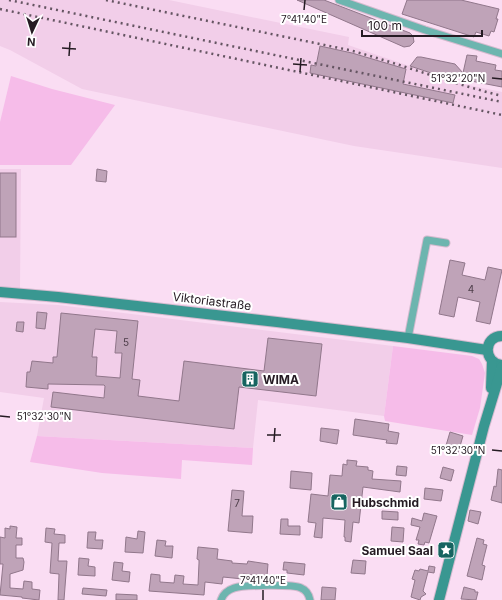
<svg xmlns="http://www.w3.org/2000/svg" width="502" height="600" viewBox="0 0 502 600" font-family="Inter,sans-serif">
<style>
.built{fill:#f2cee9}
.green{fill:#f6bce9}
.building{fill:#bfa3b8;stroke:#91778b;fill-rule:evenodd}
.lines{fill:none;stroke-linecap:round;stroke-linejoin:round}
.street-casing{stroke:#d4bace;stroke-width:9}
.secondary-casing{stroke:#d4bace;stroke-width:12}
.street{stroke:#6db5af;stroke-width:7}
.secondary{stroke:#399791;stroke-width:10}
.rail{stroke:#655562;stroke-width:2.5;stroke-dasharray:2 4;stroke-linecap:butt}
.ticks{fill:none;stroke:#251b23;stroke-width:1.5}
.labels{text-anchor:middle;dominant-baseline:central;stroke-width:4;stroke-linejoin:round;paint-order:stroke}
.number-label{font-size:10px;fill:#4c3d48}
.street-label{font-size:12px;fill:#251b23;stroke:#fff}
.poi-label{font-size:12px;font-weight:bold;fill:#251b23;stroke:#fff;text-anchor:start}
.ticks-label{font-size:10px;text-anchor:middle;fill:#251b23;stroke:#fff;stroke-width:4;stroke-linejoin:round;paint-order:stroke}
</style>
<rect width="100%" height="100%" fill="#faddf3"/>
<g class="built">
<polygon points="0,0 169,0 349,37 348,45 459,83 502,92 502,168 354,146 82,89 10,50 0,46"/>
<polygon points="0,169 21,169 20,289 0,288"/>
<polygon points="0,302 58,305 393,346 384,416 258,400 253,448 37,436 44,398 0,392"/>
</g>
<g class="green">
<polygon points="11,76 52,89 115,105 71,165 0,165 0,122"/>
<polygon points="393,346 472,356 479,359 482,364 485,373 480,408 472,435 385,421 384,416"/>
<polygon points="37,436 253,448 252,465 182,460 181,479 102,473 30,462"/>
</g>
<g class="building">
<polygon points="297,0 324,0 410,33 413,36 414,42 410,46 404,47"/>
<polygon points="407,0 461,0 499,9 496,19 498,19 494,32 491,31 489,36 476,32 474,37 402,14"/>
<polygon points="320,46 352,53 406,69 403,84 455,95 453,103 310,73 311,65 316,66"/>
<polygon points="467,55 477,56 476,61 496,65 495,70 502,71 502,87 471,81 471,77 457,74 455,81 410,66 417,57 421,57 455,64 463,73"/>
<polygon points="97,169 107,171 106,182 96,181"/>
<rect x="0" y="173" width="16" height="64"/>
<polygon points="450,260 465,263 462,275 485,280 488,267 502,270 490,324 476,321 480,302 458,297 454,317 439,314"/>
<polygon points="37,312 47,313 45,329 36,328"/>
<path d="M 61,313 L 138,321 L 132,379 L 140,380 L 138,396 L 179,401 L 184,361 L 264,371 L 268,338 L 322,344 L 316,396 L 239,387 L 234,429 L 51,407 L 53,392 L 104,398 L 105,386 L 104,385 L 48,384 L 48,389 L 26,387 L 27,372 L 30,372 L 32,361 L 53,363 L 53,357 L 57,357 ZM 95,329 L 117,331 L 115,353 L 122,353 L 120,378 L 96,376 L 97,357 L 92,357 Z"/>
<polygon points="17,322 24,322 23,332 16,331"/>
<polygon points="355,419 389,424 388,431 399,433 397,444 386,443 387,440 353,435"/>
<polygon points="321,428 339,430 337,444 320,441"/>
<polygon points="450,432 463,436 458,453 445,449"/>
<polygon points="347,460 357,461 356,466 368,467 368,470 373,471 372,479 401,481 400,492 363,487 359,523 353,522 351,542 345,541 345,537 344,537 345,520 323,518 322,538 314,537 316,523 308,522 311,494 328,496 330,475 342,476 343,464 347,465"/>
<polygon points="397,466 407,467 406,476 396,475"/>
<polygon points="443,467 454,470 451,481 440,478"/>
<polygon points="498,469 502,470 502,503 491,500 494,486 496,487"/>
<polygon points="291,471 312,473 311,490 290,488"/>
<polygon points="425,488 443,490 441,501 424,499"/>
<polygon points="232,490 244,491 242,516 253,516 252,533 228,531"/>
<polygon points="470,510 481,512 478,524 468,521"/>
<polygon points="382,511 398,512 398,520 382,519"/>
<polygon points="424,513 437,516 429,543 425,542 424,545 418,544 419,540 416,540 420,527 411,525 412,518 422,521"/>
<polygon points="281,519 288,519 288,526 300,526 300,535 280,534"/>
<polygon points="10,526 17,527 16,538 22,538 22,545 16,545 16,558 23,558 24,562 23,570 10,574 10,588 23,589 24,581 32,582 32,589 40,590 39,600 22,598 22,597 0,595 3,564 0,564 0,537 5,538 5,528 10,529"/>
<polygon points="392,527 404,528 403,542 391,541"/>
<polygon points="46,528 55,529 54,534 65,535 65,543 59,543 58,561 67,561 64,600 58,600 59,574 50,573 52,543 45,542"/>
<polygon points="138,531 145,532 143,553 125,552 126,537 137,539"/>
<polygon points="88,532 96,532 95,540 103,540 102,549 87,548"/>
<polygon points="477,538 484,540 483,544 487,545 482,565 485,566 482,580 467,576"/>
<polygon points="157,540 166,541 165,546 173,546 172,558 155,556"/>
<polygon points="198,547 218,549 217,559 232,561 232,563 247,564 248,561 268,564 267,576 243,574 243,579 223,577 222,584 205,582 204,595 149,591 151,574 160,575 160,582 174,583 175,575 184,576 183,584 198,585 199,563 199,560 197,559"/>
<polygon points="79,558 89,559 88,566 95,567 95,576 78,575"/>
<polygon points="353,560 366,561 365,574 351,573"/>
<polygon points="114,562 123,563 122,571 130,572 129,582 112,580"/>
<polygon points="284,562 305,564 304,575 287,573 287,570 283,570"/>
<polygon points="429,566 435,567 434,573 428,572 423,591 426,594 421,597 420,600 411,597 415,580 412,579 415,570 419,571 420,569 428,571"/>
<polygon points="322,587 336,588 335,600 321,600"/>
<polygon points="464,587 475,590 475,592 478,592 476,600 461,599"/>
<polygon points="83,588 107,590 106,596 82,594"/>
<polygon points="116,594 137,595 137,600 116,600"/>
</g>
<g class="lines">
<g class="street-casing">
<g id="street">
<polyline points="339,0 425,30 502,54"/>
<polyline points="408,338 427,240 446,243"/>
<path d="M 221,600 C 223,594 228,590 234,588 C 243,585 293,584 301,588 C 306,590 309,595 310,600"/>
</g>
</g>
<g class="secondary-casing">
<g id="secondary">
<polyline points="0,292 58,297 277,322 408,338 487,350"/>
<path d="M 502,336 C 483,336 483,363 502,365"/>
<polyline points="491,388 492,361"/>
<polyline points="439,600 484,426 502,367"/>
</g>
</g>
<use href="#street" class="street"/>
<use href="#secondary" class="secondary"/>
<g class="rail">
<polyline points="9,0 502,102"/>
<path d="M 106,0 L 349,50 C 401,64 450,83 502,96"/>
<polyline points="0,9 502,115"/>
</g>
</g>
<path class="ticks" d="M 304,10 L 305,0M 62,48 L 76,49M 69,56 L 70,42M 293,64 L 307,65M 300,72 L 301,58M 492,78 L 502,79M 0,416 L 10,417M 267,435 L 281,435M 274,442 L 275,428M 492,450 L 502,451M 263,600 L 263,590"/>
<defs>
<g id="building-square" transform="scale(0.9)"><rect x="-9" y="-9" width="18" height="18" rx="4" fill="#166460" stroke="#fff"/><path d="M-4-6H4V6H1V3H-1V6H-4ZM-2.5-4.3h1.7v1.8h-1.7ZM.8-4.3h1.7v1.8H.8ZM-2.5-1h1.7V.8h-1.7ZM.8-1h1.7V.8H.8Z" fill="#fff"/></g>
<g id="shop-square" transform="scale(0.9)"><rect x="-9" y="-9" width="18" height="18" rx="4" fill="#166460" stroke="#fff"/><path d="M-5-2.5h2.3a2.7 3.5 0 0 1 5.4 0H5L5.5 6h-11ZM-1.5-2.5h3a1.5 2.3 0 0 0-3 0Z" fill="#fff"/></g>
<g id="sight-square" transform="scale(0.9)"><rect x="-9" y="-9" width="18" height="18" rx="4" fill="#166460" stroke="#fff"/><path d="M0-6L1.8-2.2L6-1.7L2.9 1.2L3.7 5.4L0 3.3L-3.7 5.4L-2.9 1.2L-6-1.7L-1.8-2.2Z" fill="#fff"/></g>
</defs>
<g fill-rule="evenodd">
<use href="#building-square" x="250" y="379"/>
<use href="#shop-square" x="339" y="502"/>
<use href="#sight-square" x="446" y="550"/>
</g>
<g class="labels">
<g class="number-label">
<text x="471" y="289">4</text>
<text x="126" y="342">5</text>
<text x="237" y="503">7</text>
</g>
<g class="street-label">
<text transform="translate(212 301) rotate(7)">Viktoriastraße</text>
</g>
<g class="poi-label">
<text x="263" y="379">WIMA</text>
<text x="352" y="502">Hubschmid</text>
<text x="433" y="550" text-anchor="end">Samuel Saal</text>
</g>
</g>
<g class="ticks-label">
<text x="304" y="23">7°41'40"E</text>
<text x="458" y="82">51°32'20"N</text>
<text x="44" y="420">51°32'30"N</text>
<text x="458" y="454">51°32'30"N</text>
<text x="263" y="584">7°41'40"E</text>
</g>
<g transform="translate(32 32) rotate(184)" stroke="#ffffff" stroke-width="3" paint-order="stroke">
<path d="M0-3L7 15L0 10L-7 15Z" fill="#251b23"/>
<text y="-6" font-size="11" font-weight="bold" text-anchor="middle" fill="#251b23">N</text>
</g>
<path d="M362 30v6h120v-6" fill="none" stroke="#251b23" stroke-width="2"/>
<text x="368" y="30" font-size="12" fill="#251b23" stroke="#ffffff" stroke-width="3" paint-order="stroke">100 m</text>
</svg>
